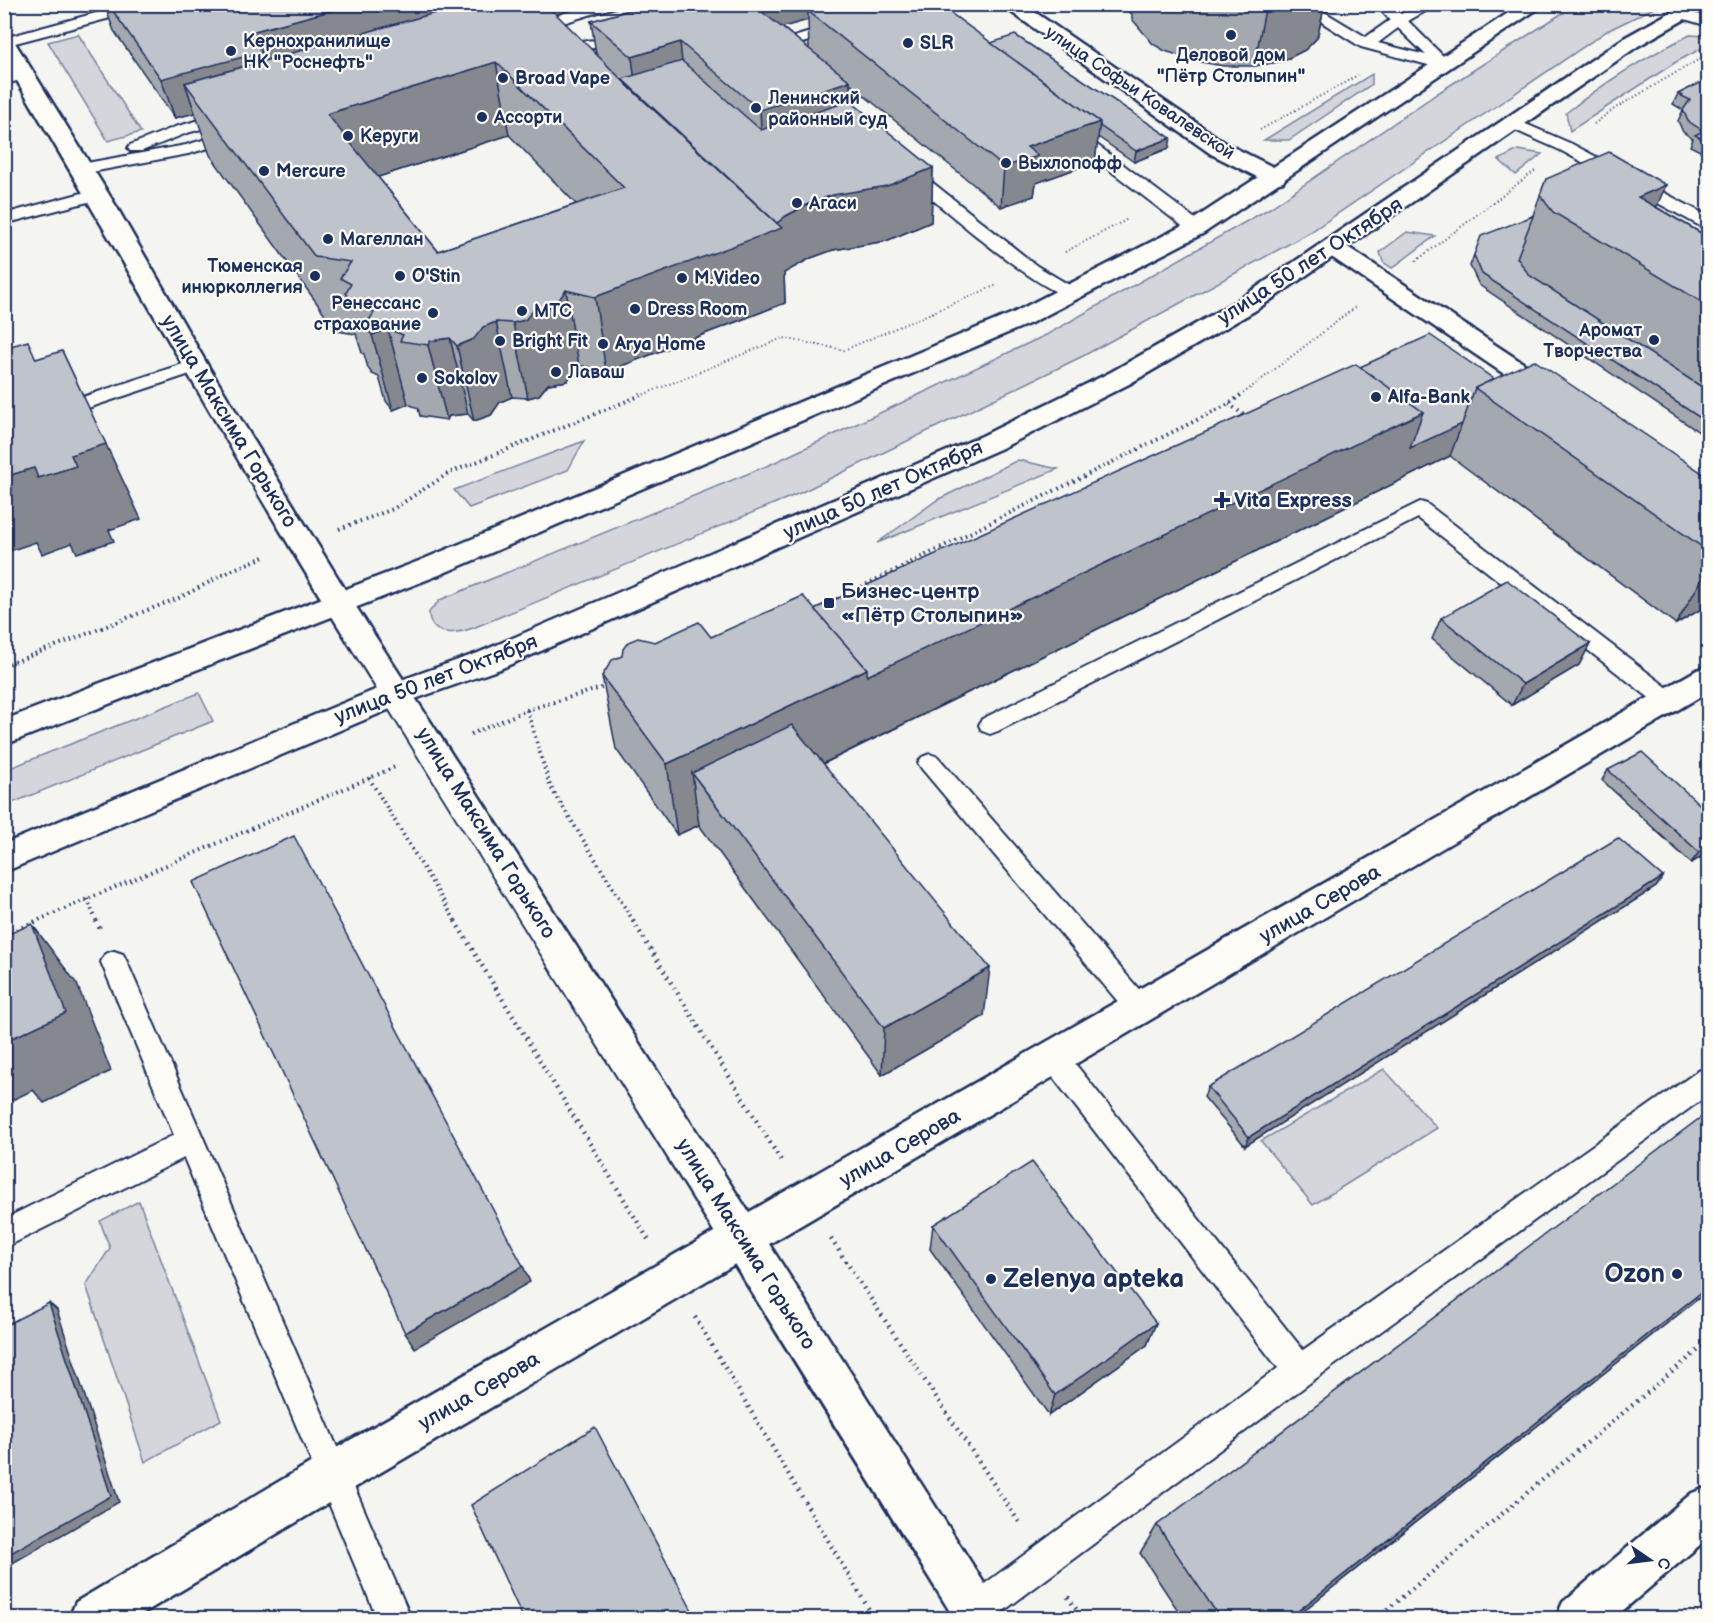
<svg xmlns="http://www.w3.org/2000/svg" width="1713" height="1623" viewBox="0 0 1713 1623" font-family="'Balsamiq Sans',sans-serif">
<style>
.green{fill:#d4d6db;stroke:#78829c;stroke-width:1.5}
.lines{fill:none;stroke-linecap:round;stroke-linejoin:round}
.service-casing{stroke:#1b2f5e;stroke-width:4}
.minor-casing{stroke:#1b2f5e;stroke-width:5}
.tertiary-casing{stroke:#1b2f5e;stroke-width:5}
.secondary-casing{stroke:#1b2f5e;stroke-width:5}
.path-far2{stroke:#1b2f5e;stroke-width:2;stroke-dasharray:1 3;stroke-linecap:butt}
.path-far1{stroke:#1b2f5e;stroke-width:4;stroke-dasharray:1.5 4;stroke-linecap:butt}
.path{stroke:#1b2f5e;stroke-width:4.5;stroke-dasharray:1.5 5;stroke-linecap:butt}
.service{fill:#fdfcf7;fill-rule:evenodd}
.minor{fill:#fdfcf7;fill-rule:evenodd}
.tertiary{fill:#fdfcf7;fill-rule:evenodd}
.secondary{fill:#fdfcf7;fill-rule:evenodd}
.wall{fill:#a4a8af;stroke:#1b2f5e;stroke-width:1.5;fill-rule:evenodd}
.shaded-wall{fill:#86888f;stroke:#1b2f5e;stroke-width:1.5}
.building{fill:#bfc3cc;stroke:#1b2f5e;stroke-width:1.5;fill-rule:evenodd}
.poi-dot{fill:#1b2f5e;stroke:#fdfcf7;stroke-width:2}
.labels{text-anchor:middle;dominant-baseline:central;stroke-width:4.5;stroke-linejoin:round;paint-order:stroke}
.far-poi-label{font-size:18px;font-weight:bold;fill:#1b2f5e;stroke:#fdfcf7;text-anchor:start}
.far-street-label{font-size:18px;fill:#1b2f5e;stroke:#fdfcf7}
.street-label{font-size:21px;fill:#1b2f5e;stroke:#fdfcf7}
.poi-label{font-size:21px;font-weight:bold;fill:#1b2f5e;stroke:#fdfcf7;text-anchor:start}
.near-poi-label{font-size:26px;font-weight:bold;fill:#1b2f5e;stroke:#fdfcf7;text-anchor:end}
</style>
<rect width="100%" height="100%" fill="#f4f4f1"/>
<filter id="ink" filterUnits="userSpaceOnUse"><feTurbulence type="fractalNoise" baseFrequency=".0167" numOctaves="2"/><feDisplacementMap in="SourceGraphic" scale="12" xChannelSelector="R" yChannelSelector="G"/><feConvolveMatrix kernelMatrix="1 2 1 2 8 2 1 2 1" color-interpolation-filters="sRGB"/></filter>
<g filter="url(#ink)">
<g class="green">
<path d="M 1580,4 L 1660,5 L 1607,31 L 1309,233 L 1083,356 L 800,493 L 473,628 C 456,634 429,638 429,612 L 440,600 L 769,465 L 1048,334 L 1270,208 L 1438,93 L 1561,14 Z"/>
<polygon points="78,34 141,132 108,141 48,42"/>
<path d="M 1690,35 L 1708,36 L 1708,45 L 1676,62 L 1570,131 L 1566,113 C 1605,82 1645,57 1690,35 Z"/>
<polygon points="1372,74 1372,84 1289,140 1264,140"/>
<polygon points="1518,150 1542,154 1516,175 1499,160"/>
<polygon points="1407,232 1435,236 1392,268 1383,262 1380,252"/>
<polygon points="584,441 568,470 469,508 454,490"/>
<polygon points="1018,460 1058,469 877,543 937,500"/>
<polygon points="199,693 213,721 5,806 5,770"/>
<polygon points="1384,1069 1437,1128 1313,1205 1261,1141"/>
<polygon points="139,1201 221,1420 145,1462 86,1285 110,1248 100,1221"/>
</g>
<g class="lines">
<g class="service-casing">
<g id="service">
<polygon points="129,4 154,4 152,7 4,46 4,38"/>
<polygon points="593,4 617,4 615,7 537,31 527,31 525,28 527,25"/>
<path d="M 1293,4 L 1311,4 L 1366,37 L 1390,20 L 1375,4 L 1391,4 L 1401,14 L 1419,4 L 1438,4 L 1408,21 L 1451,64 L 1443,69 L 1361,47 ZM 1398,28 L 1426,55 L 1378,43 Z"/>
<polygon points="1683,10 1708,17 1708,26 1678,17 1676,14 1678,11"/>
<polygon points="839,23 846,27 844,30 767,54 760,50 762,47"/>
<polygon points="627,39 632,40 634,43 632,46 577,49 555,54 548,50 550,47 577,41"/>
<polygon points="25,70 33,75 30,78 4,84 4,75"/>
<polygon points="231,111 237,113 239,116 237,119 187,133 142,151 130,151 128,148 130,145 175,127"/>
<polygon points="1514,119 1572,144 1708,216 1708,228 1702,227 1560,150 1508,127 1506,124 1508,121"/>
<polygon points="1070,127 1076,129 1202,224 1204,228 1202,232 1190,232 1064,135 1062,132"/>
<polygon points="237,130 245,135 243,138 188,154 81,174 73,169 81,164 186,145"/>
<path d="M 907,165 L 913,167 L 1037,266 L 1076,289 L 1079,293 L 1076,297 C 1049,303 928,195 901,173 L 899,170 Z"/>
<polygon points="97,189 105,194 103,198 4,224 4,214"/>
<polygon points="195,360 202,362 204,366 202,370 4,436 4,423"/>
<polygon points="1420,502 1427,504 1677,695 1680,701 1677,707 1669,709 1661,707 1418,518 998,731 990,734 982,731 979,725 982,719"/>
<polygon points="930,754 938,757 1149,1001 1153,1009 1149,1017 1140,1020 1131,1017 922,769 918,763 922,757"/>
<polygon points="114,951 123,954 127,962 411,1618 377,1618 184,1158 4,1248 4,1219 174,1135 101,962 105,954"/>
<polygon points="1055,1047 1065,1051 1303,1350 1698,1071 1708,1068 1708,1095 1311,1382 994,1618 962,1618 959,1611 964,1599 1278,1368 1045,1067 1042,1059 1045,1051"/>
</g>
</g>
<g class="minor-casing">
<g id="minor">
<polygon points="1000,4 1023,4 1227,144 1283,172 1286,177 1283,182 1275,184 1267,182 1211,154"/>
<polygon points="1332,240 1340,242 1559,387 1563,393 1559,399 1550,401 1541,399 1324,252 1320,247 1324,242"/>
<polygon points="1708,667 1708,692 349,1491 135,1618 69,1618 76,1602 317,1459 1697,670"/>
<polygon points="1708,1487 1708,1538 1614,1618 1556,1618 1563,1602 1692,1493"/>
</g>
</g>
<g class="tertiary-casing">
<path id="tertiary" d="M 4,35 L 11,37 L 14,41 L 116,206 L 208,366 L 349,596 L 757,1225 L 996,1602 L 1003,1618 L 954,1618 C 747,1282 536,949 330,613 C 218,430 114,243 4,59 Z"/>
</g>
<g class="secondary-casing">
<g id="secondary">
<polygon points="1522,4 1545,4 1204,233 1031,323 439,575 4,745 4,720 419,561 1013,313 1188,223"/>
<polygon points="1685,4 1708,6 1638,46 1256,310 1129,384 1002,448 500,669 409,701 4,872 4,844 387,685 478,653 982,436 1111,372 1238,300 1624,38"/>
</g>
</g>
<g class="path-far2">
<polyline points="1594,124 1614,109 1708,54"/>
<polyline points="1260,130 1358,75"/>
<polyline points="1065,252 1128,219"/>
<polyline points="1416,261 1536,170"/>
<polyline points="640,396 783,338 844,350 997,285"/>
<polyline points="1240,396 1357,306"/>
</g>
<g class="path-far1">
<polyline points="1229,404 1248,418"/>
<polyline points="339,529 393,509 449,473 644,394"/>
<polyline points="827,604 1229,404 1242,394"/>
<polyline points="4,666 181,597 234,569 264,557"/>
<polyline points="527,710 550,786 634,922"/>
<polyline points="471,734 527,710 608,686"/>
<polyline points="369,778 456,922"/>
<polyline points="87,899 97,922"/>
<polyline points="34,922 395,767"/>
</g>
<g class="path">
<polyline points="96,921 100,929"/>
<polyline points="455,921 648,1239"/>
<polyline points="633,921 782,1162"/>
<polyline points="4,935 37,921"/>
<polyline points="831,1239 1021,1525"/>
<polyline points="695,1317 874,1618"/>
<polyline points="1068,1597 1082,1618"/>
<polyline points="1377,1618 1708,1342"/>
</g>
<use href="#service" class="service"/>
<use href="#minor" class="minor"/>
<use href="#tertiary" class="tertiary"/>
<use href="#secondary" class="secondary"/>
</g>
<g class="wall">
<path d="M 104,4 L 533,4 L 596,54 L 591,21 L 633,9 L 632,4 L 938,4 L 991,43 L 1169,148 L 1134,162 L 1098,137 L 1095,162 L 1036,183 L 1034,196 L 1001,207 L 850,84 L 850,101 L 933,168 L 931,222 L 886,241 L 833,250 L 811,258 L 788,270 L 784,273 L 785,303 L 606,372 L 579,365 L 567,381 L 548,384 L 539,395 L 528,398 L 512,397 L 500,402 L 491,415 L 474,421 L 468,414 L 449,416 L 447,420 L 420,416 L 418,408 L 408,404 L 393,410 L 386,401 L 379,377 L 372,374 L 368,368 L 364,354 L 362,353 L 356,334 L 337,331 L 210,155 L 195,113 L 175,118 L 114,31 ZM 808,20 L 809,49 L 782,27 ZM 509,135 L 576,204 L 438,251 L 378,177 Z"/>
<polygon points="1117,4 1325,4 1317,38 1305,50 1283,61 1254,66 1223,66 1201,62 1165,51 1153,44 1132,19 1132,14"/>
<polygon points="1708,79 1708,155 1690,146 1693,139 1683,132 1678,121 1683,110 1673,104 1678,94"/>
<polygon points="1546,179 1666,185 1656,207 1708,237 1708,438 1479,285 1470,266 1474,255 1533,215"/>
<polygon points="1360,367 1494,379 1708,477 1708,605 1676,624 1450,456 823,764 984,1016 882,1075 699,825 677,835 616,749 602,676 622,656 655,642 711,637 814,609"/>
<polygon points="1441,618 1590,644 1579,665 1512,705 1432,639"/>
<polygon points="1608,770 1708,812 1708,853 1691,863 1602,780"/>
<polygon points="1663,877 1656,887 1245,1146 1204,1097 1208,1087"/>
<polygon points="933,1225 1156,1323 1147,1345 1049,1415 930,1249"/>
<polygon points="1708,1291 1294,1618 1183,1618 1140,1553 1157,1525"/>
</g>
<g class="shaded-wall">
<polygon points="356,4 506,4 185,83 195,113 175,118 161,79 247,33"/>
<polygon points="758,4 877,4 808,11 808,20 759,34"/>
<polygon points="1266,4 1325,4 1317,38 1305,50 1283,61 1254,66"/>
<polygon points="680,42 687,114 638,109 632,57"/>
<polygon points="496,62 509,135 347,187 327,114"/>
<polygon points="850,81 850,154 764,183 760,110"/>
<polygon points="1100,122 1095,162 1036,183 1034,196 1001,207 1004,167 1027,147"/>
<polygon points="1171,138 1169,148 1134,162 1136,151"/>
<polygon points="933,168 931,222 886,241 833,250 811,258 784,273 785,303 606,372 595,297 767,230 786,216 810,203 833,195"/>
<polygon points="1666,185 1634,259 1638,197"/>
<polygon points="566,290 579,365 567,381 548,384 539,395 528,398 513,323 534,309"/>
<polygon points="496,322 512,397 500,402 491,415 474,421 457,346 483,327"/>
<polygon points="388,329 408,404 393,410 372,335"/>
<polygon points="450,338 468,414 449,416 447,420 428,345 430,341"/>
<polygon points="62,351 141,519 109,530 114,541 77,553 72,543 42,554 36,542 4,553 4,477 71,455"/>
<polygon points="1423,412 1462,424 1450,456 722,813 692,773 699,825 677,835 667,764 867,669"/>
<polygon points="1708,569 1708,605 1676,624"/>
<polygon points="1590,644 1579,665 1512,705 1523,684"/>
<polygon points="1708,847 1708,853 1691,863 1699,852"/>
<polygon points="1663,877 1656,887 1245,1146 1249,1137"/>
<polygon points="32,924 77,984 111,1071 44,1103 33,1090 4,1104 4,1042"/>
<polygon points="990,968 984,1016 882,1075 884,1028"/>
<polygon points="523,1266 530,1282 415,1348 405,1333"/>
<polygon points="1708,1287 1708,1291 1294,1618 1289,1618"/>
<polygon points="49,1303 57,1310 119,1502 4,1568 4,1557"/>
<polygon points="1156,1323 1147,1345 1049,1415 1055,1395"/>
</g>
<g class="building">
<polygon points="108,4 356,4 247,33 262,52 161,79"/>
<path d="M 467,4 L 533,4 L 550,8 L 631,89 L 782,228 L 595,297 L 566,290 L 554,306 L 534,309 L 525,320 L 513,323 L 496,322 L 483,327 L 474,339 L 457,346 L 450,338 L 430,341 L 428,345 L 400,341 L 403,335 L 388,329 L 372,335 L 365,326 L 374,313 L 369,305 L 350,299 L 346,293 L 351,284 L 340,278 L 351,262 L 315,257 L 185,83 ZM 496,62 L 624,188 L 438,251 L 327,114 Z"/>
<polygon points="639,4 752,4 850,81 760,110 680,42 632,57 591,21 641,7"/>
<polygon points="832,4 938,4 1100,122 1027,147 1038,156 1004,167 808,11"/>
<polygon points="1015,35 1171,138 1136,151 1100,126 1100,122 991,43"/>
<polygon points="682,61 761,130 850,101 933,168 887,186 833,195 810,203 786,216 777,223 622,79"/>
<polygon points="1708,79 1708,142 1695,135 1703,131 1688,121 1683,110 1690,100 1678,94"/>
<polygon points="1609,152 1666,185 1638,197 1708,237 1708,306 1553,212 1540,195 1546,179"/>
<polygon points="1533,216 1517,258 1529,275 1708,391 1708,423 1482,274 1474,255 1481,236"/>
<polygon points="1430,335 1494,379 1475,388 1462,424 1410,448 1423,412 1360,367"/>
<polygon points="28,341 36,359 62,351 106,444 71,455 76,466 38,478 34,468 4,477 4,348"/>
<polygon points="1534,360 1708,477 1708,551 1475,388"/>
<polygon points="1356,364 1423,412 867,676 867,669 814,609"/>
<polygon points="1507,580 1590,644 1523,684 1441,618"/>
<polygon points="803,596 867,669 667,764 602,676 612,660 622,656 623,649 628,642 638,638 655,642 699,622 711,637"/>
<polygon points="792,725 990,968 884,1028 692,773"/>
<polygon points="1642,752 1708,812 1708,847 1699,852 1608,770"/>
<polygon points="294,836 523,1266 405,1333 193,882"/>
<polygon points="1618,838 1663,877 1249,1137 1208,1087"/>
<polygon points="32,924 66,1013 4,1042 4,936"/>
<polygon points="1708,1112 1708,1287 1289,1618 1220,1618 1157,1525"/>
<polygon points="1032,1162 1156,1323 1055,1395 933,1225"/>
<polygon points="49,1303 111,1496 4,1557 4,1326"/>
<polygon points="595,1427 696,1618 523,1618 471,1505"/>
</g>
</g>
<g class="poi-dot">
<circle cx="1231" cy="35" r="6"/>
<circle cx="908" cy="43" r="6"/>
<circle cx="231" cy="51" r="6"/>
<circle cx="503" cy="78" r="6"/>
<circle cx="756" cy="108" r="6"/>
<circle cx="482" cy="117" r="6"/>
<circle cx="348" cy="136" r="6"/>
<circle cx="1006" cy="163" r="6"/>
<circle cx="264" cy="171" r="6"/>
<circle cx="797" cy="203" r="6"/>
<circle cx="328" cy="239" r="6"/>
<circle cx="315" cy="276" r="6"/>
<circle cx="400" cy="276" r="6"/>
<circle cx="682" cy="278" r="6"/>
<circle cx="635" cy="309" r="6"/>
<circle cx="522" cy="311" r="6"/>
<circle cx="433" cy="313" r="6"/>
<circle cx="1654" cy="340" r="6"/>
<circle cx="500" cy="341" r="6"/>
<circle cx="603" cy="344" r="6"/>
<circle cx="556" cy="372" r="6"/>
<circle cx="422" cy="378" r="6"/>
<circle cx="1376" cy="397" r="6"/>
<path d="M1219 491h6v6h6v6h-6v6h-6v-6h-6v-6h6z"/>
<rect x="823" y="597" width="12" height="12" rx="3"/>
<circle cx="1677" cy="1274" r="6"/>
<circle cx="991" cy="1279" r="6"/>
</g>
<g class="labels">
<g class="far-poi-label">
<text x="243" y="41">Кернохранилище<tspan x="243" dy="21">НК "Роснефть"</tspan></text>
<text x="920" y="43">SLR</text>
<text x="1231" y="55" text-anchor="middle">Деловой дом<tspan x="1231" dy="21">"Пётр Столыпин"</tspan></text>
<text x="515" y="78">Broad Vape</text>
<text x="768" y="98">Ленинский<tspan x="768" dy="21">районный суд</tspan></text>
<text x="494" y="117">Ассорти</text>
<text x="360" y="136">Керуги</text>
<text x="1018" y="163">Выхлопофф</text>
<text x="276" y="171">Mercure</text>
<text x="809" y="203">Агаси</text>
<text x="340" y="239">Магеллан</text>
<text x="303" y="266" text-anchor="end">Тюменская<tspan x="303" dy="21">инюрколлегия</tspan></text>
<text x="412" y="276">O'Stin</text>
<text x="694" y="278">M.Video</text>
<text x="421" y="303" text-anchor="end">Ренессанс<tspan x="421" dy="21">страхование</tspan></text>
<text x="647" y="309">Dress Room</text>
<text x="534" y="311">МТС</text>
<text x="1642" y="330" text-anchor="end">Аромат<tspan x="1642" dy="21">Творчества</tspan></text>
<text x="512" y="341">Bright Fit</text>
<text x="615" y="344">Arya Home</text>
<text x="568" y="372">Лаваш</text>
<text x="434" y="378">Sokolov</text>
<text x="1388" y="397">Alfa-Bank</text>
</g>
<g class="far-street-label">
<text transform="translate(1140 93) rotate(34)">улица Софьи Ковалевской</text>
</g>
<g class="street-label">
<text transform="translate(1310 261) rotate(-33)">улица 50 лет Октября</text>
<text transform="translate(229 421) rotate(59)">улица Максима Горького</text>
<text transform="translate(883 490) rotate(-24)">улица 50 лет Октября</text>
<text transform="translate(436 679) rotate(-21)">улица 50 лет Октября</text>
<text transform="translate(486 833) rotate(58)">улица Максима Горького</text>
<text transform="translate(1320 904) rotate(-30)">улица Серова</text>
<text transform="translate(900 1148) rotate(-30)">улица Серова</text>
<text transform="translate(746 1244) rotate(58)">улица Максима Горького</text>
<text transform="translate(479 1391) rotate(-30)">улица Серова</text>
</g>
<g class="poi-label">
<text x="1234" y="500">Vita Express</text>
<text x="841" y="591">Бизнес-центр<tspan x="841" dy="24">«Пётр Столыпин»</tspan></text>
</g>
<g class="near-poi-label">
<text x="1665" y="1274">Ozon</text>
<text x="1003" y="1279" text-anchor="start">Zelenya apteka</text>
</g>
</g>
<rect width="1713" height="1623" fill="none" stroke="#fdfcf7" stroke-width="24"/>
<rect x="12" y="12" width="1689" height="1599" fill="none" stroke="#1b2f5e" stroke-width="2" filter="url(#ink)"/>
<g transform="translate(1650 1560) rotate(104)" stroke="#fdfcf7" stroke-width="4.5" paint-order="stroke">
<path d="M0-4.5L10 22L0 15L-10 22Z" fill="#1b2f5e"/>
<text y="-9" font-size="16" font-weight="bold" text-anchor="middle" fill="#1b2f5e">С</text>
</g>
</svg>
